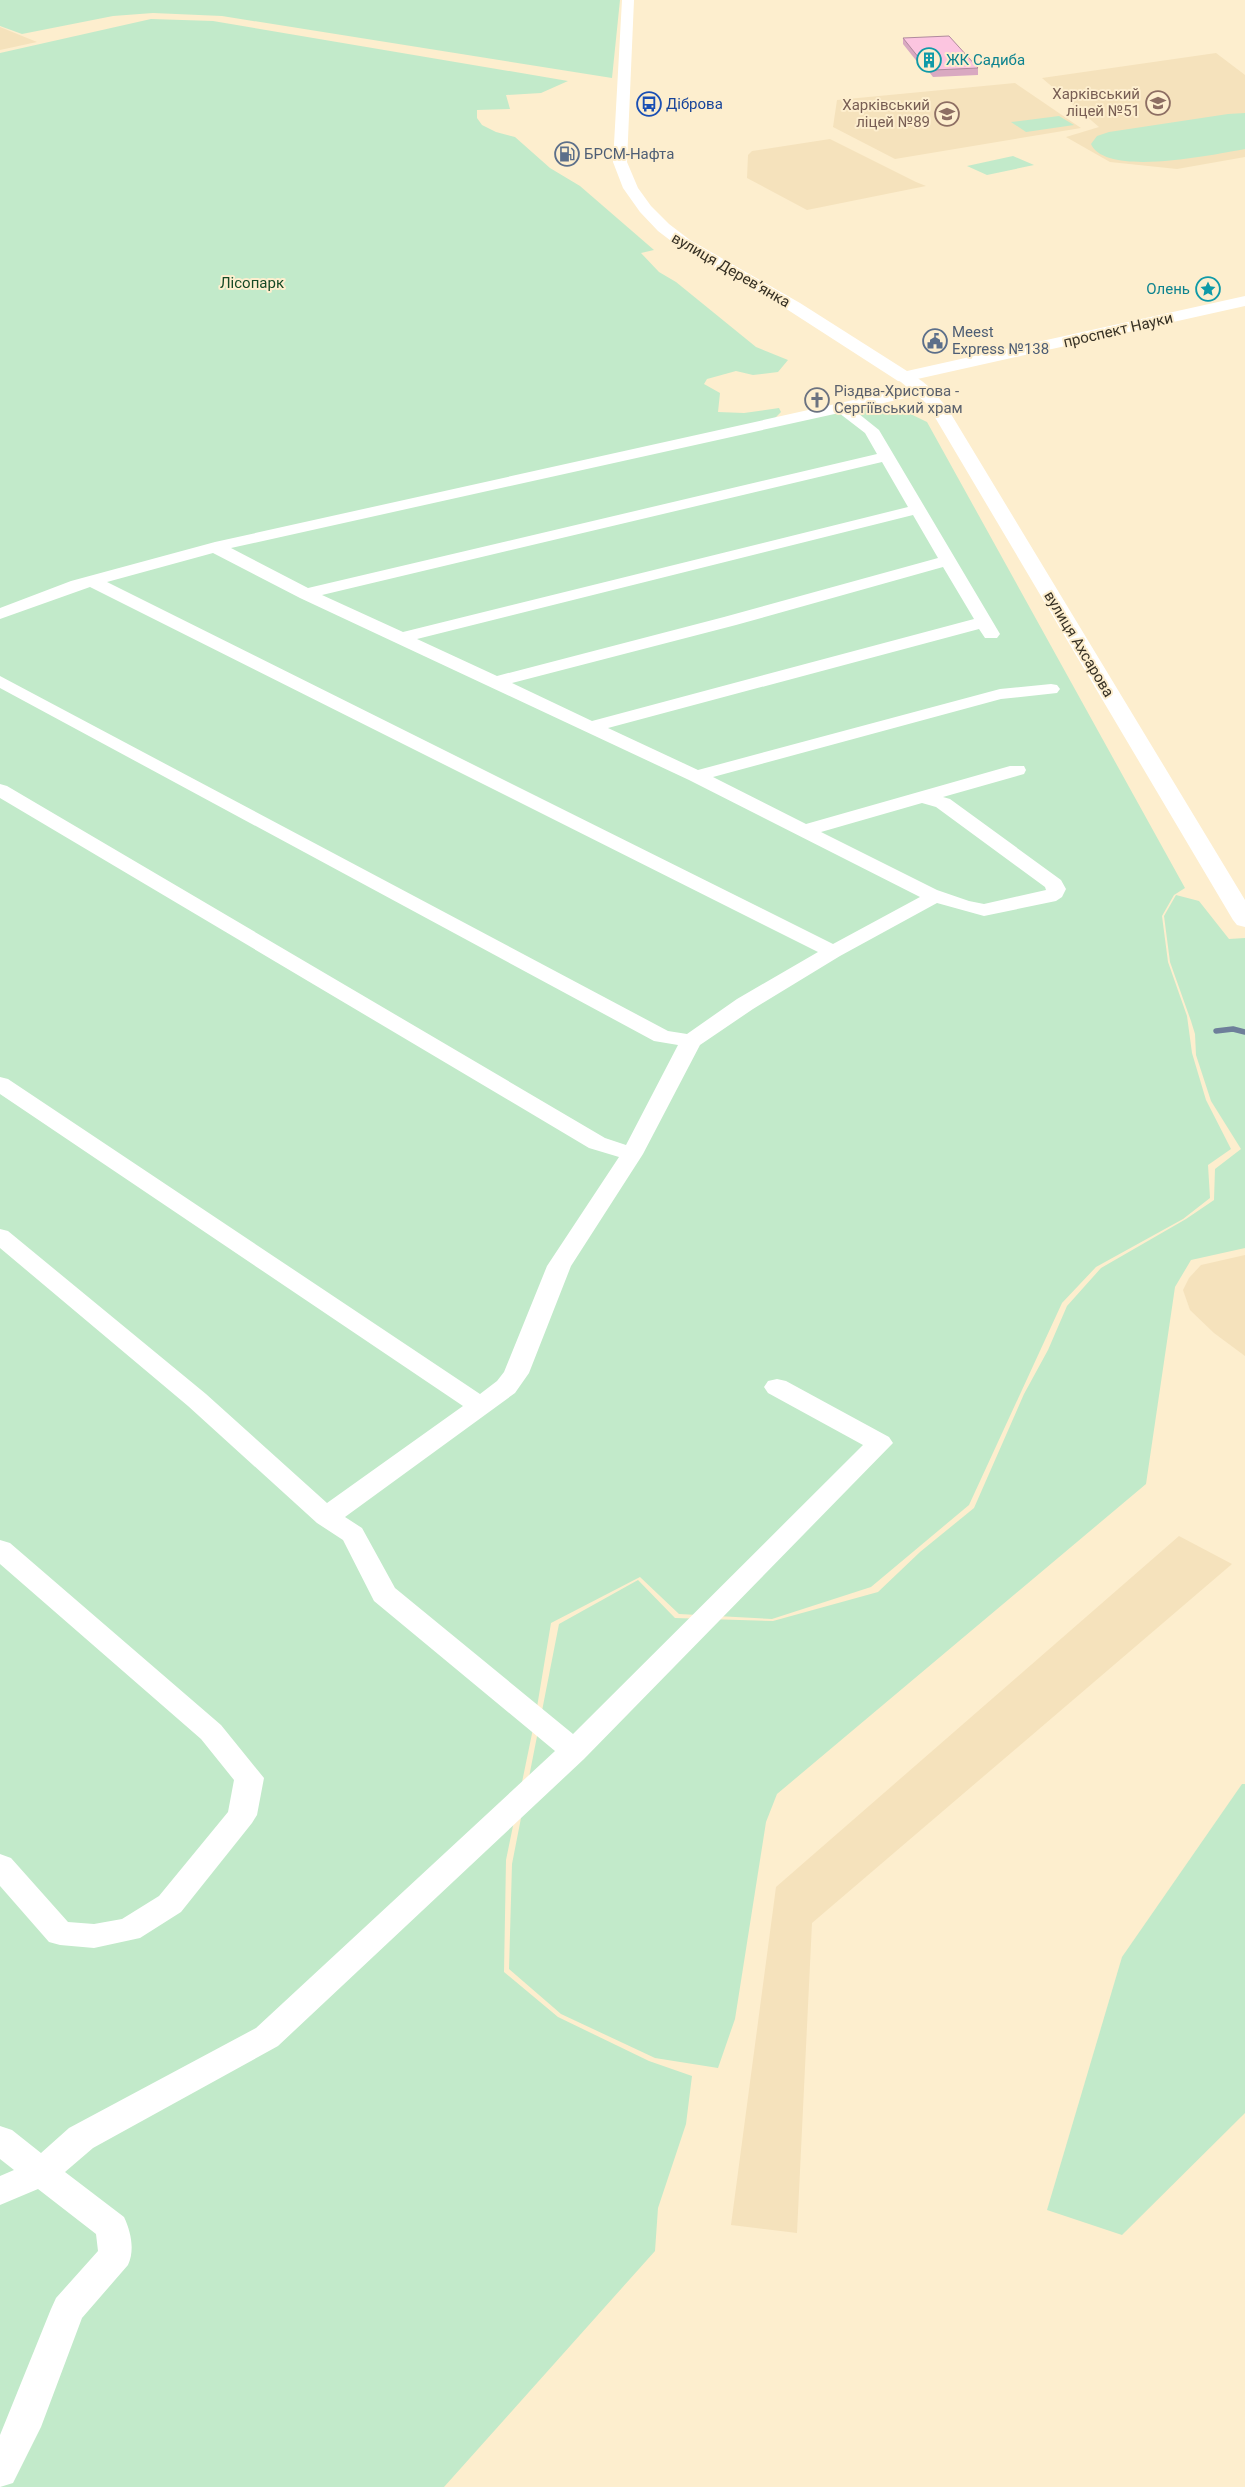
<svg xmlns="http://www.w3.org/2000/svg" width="1245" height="2487" viewBox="0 0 1245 2487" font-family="Roboto,sans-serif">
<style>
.built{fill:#f5e2bc}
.green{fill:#c2eaca}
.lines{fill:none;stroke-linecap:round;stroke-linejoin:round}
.stream{stroke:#6e7f9a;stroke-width:5.5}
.minor{fill:#fff;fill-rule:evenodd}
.secondary{fill:#fff;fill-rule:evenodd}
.primary{fill:#fff;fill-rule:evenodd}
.wall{fill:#d9a9c1}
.building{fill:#fcc5e0;stroke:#b08a9d}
.labels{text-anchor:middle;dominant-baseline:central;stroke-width:4;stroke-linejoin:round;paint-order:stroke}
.far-culture-label{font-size:15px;fill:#0d838f;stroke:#fdeece;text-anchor:start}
.far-education-label{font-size:15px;fill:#785e54;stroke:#fdeece;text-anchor:end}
.far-transit-label{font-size:15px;fill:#164399;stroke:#fdeece;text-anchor:start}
.far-service-label{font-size:15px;fill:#4e5e75;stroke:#fdeece;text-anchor:start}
.far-street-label{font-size:15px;fill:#363024;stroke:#fdeece}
.far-park-label{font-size:15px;fill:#154926;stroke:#fdeece}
.far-worship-label{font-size:15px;fill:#5b616d;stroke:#fdeece;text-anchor:start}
</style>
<rect width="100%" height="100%" fill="#fdeece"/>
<g class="built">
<polygon points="0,27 37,42 0,50"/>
<polygon points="1216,53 1245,75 1245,157 1177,169 1110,162 1066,137 1099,127 1042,78"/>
<polygon points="1015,83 1081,128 895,159 833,127 837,100"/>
<polygon points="830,139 916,182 926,186 807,210 747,178 748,155 752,151"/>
<polygon points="1245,1255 1245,1356 1214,1333 1190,1310 1183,1290 1189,1278 1201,1265"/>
<polygon points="1179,1536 1232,1564 812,1923 797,2233 731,2225 776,1887"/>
</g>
<g class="green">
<polygon points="0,0 620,0 612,78 222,16 153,13 113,16 22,34 0,26"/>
<polygon points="151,19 213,21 568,81 541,93 506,95 510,109 477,110 477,118 482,125 496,132 515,137 550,168 580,186 654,250 641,253 659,272 676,282 756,347 788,360 778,372 753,375 736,371 707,379 704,384 720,393 718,412 744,413 779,408 781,412 775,418 871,405 894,406 927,422 1185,888 1174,895 1162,916 1168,962 1187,1016 1192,1053 1206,1100 1231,1149 1208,1165 1210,1198 1183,1219 1096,1267 1062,1303 969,1505 871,1587 772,1619 679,1614 640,1577 551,1623 535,1719 506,1860 504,1972 558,2017 649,2061 692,2076 686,2124 658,2208 655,2251 444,2487 0,2487 0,53"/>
<path d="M 1245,113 L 1245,149 C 1216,154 1106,178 1091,144 L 1097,136 L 1109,132 L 1228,114 Z"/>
<polygon points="1059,116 1074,125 1026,132 1011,122"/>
<polygon points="1013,156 1034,165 987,175 967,166"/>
<polygon points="1176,895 1199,901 1229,939 1245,938 1245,1248 1191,1260 1175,1287 1146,1484 777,1794 766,1822 735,2019 718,2068 655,2058 561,2014 509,1969 512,1864 559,1624 638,1580 675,1618 773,1621 878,1592 920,1552 974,1508 1024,1394 1048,1350 1067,1306 1101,1268 1186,1219 1214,1200 1215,1169 1241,1149 1211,1101 1196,1055 1195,1034 1191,1021 1170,962 1164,916"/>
<polygon points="1242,1784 1245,1784 1245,2113 1122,2235 1047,2210 1122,1957"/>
</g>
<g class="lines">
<polyline class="stream" points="1216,1031 1233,1029 1245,1032"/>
<g class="minor">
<path d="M 921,385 L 929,390 L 926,393 L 854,410 L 879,430 L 1000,634 L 997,638 L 985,638 L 979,629 L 608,728 L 698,770 L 1000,689 L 1051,684 L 1057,685 L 1060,689 L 1057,693 L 1001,699 L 713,777 L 806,824 L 1010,766 L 1024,766 L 1026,770 L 1024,774 L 943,797 L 950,799 L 1061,880 L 1066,889 L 1062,897 L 1056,901 L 984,916 L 937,903 L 840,956 L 753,1009 L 700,1045 L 643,1154 L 571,1266 L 529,1373 L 515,1393 L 345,1517 L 362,1528 L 395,1588 L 573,1734 L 863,1445 L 768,1393 L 764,1387 L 768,1381 L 777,1379 L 786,1381 L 889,1437 L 893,1443 L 584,1759 L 278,2046 L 93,2148 L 65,2172 L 124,2217 C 131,2232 135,2250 128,2265 L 82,2318 L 41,2427 L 13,2483 L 0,2487 L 0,2435 L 51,2309 L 56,2298 L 98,2251 L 96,2234 L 38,2189 L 0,2205 L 0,2176 L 14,2170 L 0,2159 L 0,2126 L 12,2130 L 41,2153 L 69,2128 L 256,2028 L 555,1751 L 374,1601 L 343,1540 L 317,1523 L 188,1406 L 0,1248 L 0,1229 L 8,1231 L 206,1394 L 327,1503 L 463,1406 L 0,1094 L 0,1077 L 8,1079 L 480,1394 L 497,1381 L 504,1372 L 547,1266 L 619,1157 L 589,1148 L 0,798 L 0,784 L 7,786 L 605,1138 L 626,1145 L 678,1045 L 654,1041 L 0,688 L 0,676 L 668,1031 L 687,1034 L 737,999 L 818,952 L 90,587 L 0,619 L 0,608 L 71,581 L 215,542 ZM 839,413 L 865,433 L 877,454 L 308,588 L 231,548 ZM 882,462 L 908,507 L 403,632 L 322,595 ZM 913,515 L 938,558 L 724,617 L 497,676 L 417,639 ZM 213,553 L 300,598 L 689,780 L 920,897 L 833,944 L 107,582 ZM 943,567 L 974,619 L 592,721 L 512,683 L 736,625 ZM 922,803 L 936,807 L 1045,887 L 1046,890 L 984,904 L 969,901 L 937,890 L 821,832 Z"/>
<polygon points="0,1540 10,1543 221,1725 264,1778 257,1815 252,1823 181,1912 140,1938 94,1948 60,1945 49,1942 0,1886 0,1854 11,1858 68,1922 94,1924 122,1919 159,1896 228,1812 234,1780 201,1739 0,1564"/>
</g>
<path class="secondary" d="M 904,372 C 924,377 940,398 951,414 L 1245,900 L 1245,927 L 1237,925 L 1233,920 L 933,414 L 926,403 L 895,377 L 898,373 Z"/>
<polygon class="primary" points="622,0 634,0 627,162 638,188 651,206 669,224 690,240 800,303 907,371 1245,296 1245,306 904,382 898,381 788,310 679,247 658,231 640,212 623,188 613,162"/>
</g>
<polygon class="wall" points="903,38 978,68 978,75 933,77 923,64 919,64 903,44"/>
<polygon class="building" points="949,36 978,68 934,70 924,58 919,58 903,38"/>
<defs>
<g id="building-ring" transform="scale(1.25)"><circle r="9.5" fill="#fdeece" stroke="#0f9aa8" stroke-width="1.5"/><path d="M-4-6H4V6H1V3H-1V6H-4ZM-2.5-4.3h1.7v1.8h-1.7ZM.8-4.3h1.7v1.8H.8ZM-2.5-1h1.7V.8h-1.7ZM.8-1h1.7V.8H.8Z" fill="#0f9aa8"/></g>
<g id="school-ring" transform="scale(1.25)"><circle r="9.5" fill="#fdeece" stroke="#8d6e63" stroke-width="1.5"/><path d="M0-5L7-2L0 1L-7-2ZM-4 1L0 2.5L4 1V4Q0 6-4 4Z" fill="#8d6e63"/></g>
<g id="bus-ring" transform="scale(1.25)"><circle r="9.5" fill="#fdeece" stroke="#1a4fb4" stroke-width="1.5"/><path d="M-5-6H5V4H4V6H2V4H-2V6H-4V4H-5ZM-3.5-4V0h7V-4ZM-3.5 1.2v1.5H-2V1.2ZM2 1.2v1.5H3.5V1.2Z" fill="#1a4fb4"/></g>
<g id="fuel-ring" transform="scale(1.25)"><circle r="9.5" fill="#fdeece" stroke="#5c6f8a" stroke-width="1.5"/><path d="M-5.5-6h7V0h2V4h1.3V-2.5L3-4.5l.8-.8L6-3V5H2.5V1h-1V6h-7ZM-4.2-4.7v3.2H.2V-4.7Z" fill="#5c6f8a"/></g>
<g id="sight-ring" transform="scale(1.25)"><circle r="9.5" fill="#fdeece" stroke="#0f9aa8" stroke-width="1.5"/><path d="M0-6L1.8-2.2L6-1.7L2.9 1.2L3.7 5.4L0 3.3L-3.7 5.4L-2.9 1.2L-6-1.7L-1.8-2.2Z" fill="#0f9aa8"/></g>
<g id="civic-ring" transform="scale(1.25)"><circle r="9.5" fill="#fdeece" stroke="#5c6f8a" stroke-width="1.5"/><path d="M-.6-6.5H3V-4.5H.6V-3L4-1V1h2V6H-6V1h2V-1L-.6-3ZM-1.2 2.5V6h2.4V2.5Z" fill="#5c6f8a"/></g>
<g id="church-ring" transform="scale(1.25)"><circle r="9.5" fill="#fdeece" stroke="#6b7280" stroke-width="1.5"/><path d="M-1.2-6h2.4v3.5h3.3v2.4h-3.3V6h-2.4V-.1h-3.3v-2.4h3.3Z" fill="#6b7280"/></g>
</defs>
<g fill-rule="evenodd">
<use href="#building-ring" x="929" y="60"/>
<use href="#school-ring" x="1158" y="103"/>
<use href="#bus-ring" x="649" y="104"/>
<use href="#school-ring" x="947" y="114"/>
<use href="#fuel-ring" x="567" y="154"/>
<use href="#sight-ring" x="1208" y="289"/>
<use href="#civic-ring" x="935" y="341"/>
<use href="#church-ring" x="817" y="400"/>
</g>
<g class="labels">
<g class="far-culture-label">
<text x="946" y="60">ЖК Садиба</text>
<text x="1190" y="289" text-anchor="end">Олень</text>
</g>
<g class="far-education-label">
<text x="1140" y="94">Харківський<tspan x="1140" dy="17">ліцей №51</tspan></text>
<text x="930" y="105">Харківський<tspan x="930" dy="17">ліцей №89</tspan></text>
</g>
<g class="far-transit-label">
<text x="666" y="104">Діброва</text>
</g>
<g class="far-service-label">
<text x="584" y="154">БРСМ-Нафта</text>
<text x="952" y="332">Meest<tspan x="952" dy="17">Express №138</tspan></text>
</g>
<g class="far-street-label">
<text transform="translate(731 270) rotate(30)">вулиця Дерев’янка</text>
<text transform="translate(1118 330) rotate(-13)">проспект Науки</text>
<text transform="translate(1079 644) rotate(59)">вулиця Ахсарова</text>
</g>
<g class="far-park-label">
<text x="252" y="283">Лісопарк</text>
</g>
<g class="far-worship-label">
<text x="834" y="391">Різдва-Христова -<tspan x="834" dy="17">Сергіївський храм</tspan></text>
</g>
</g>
</svg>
